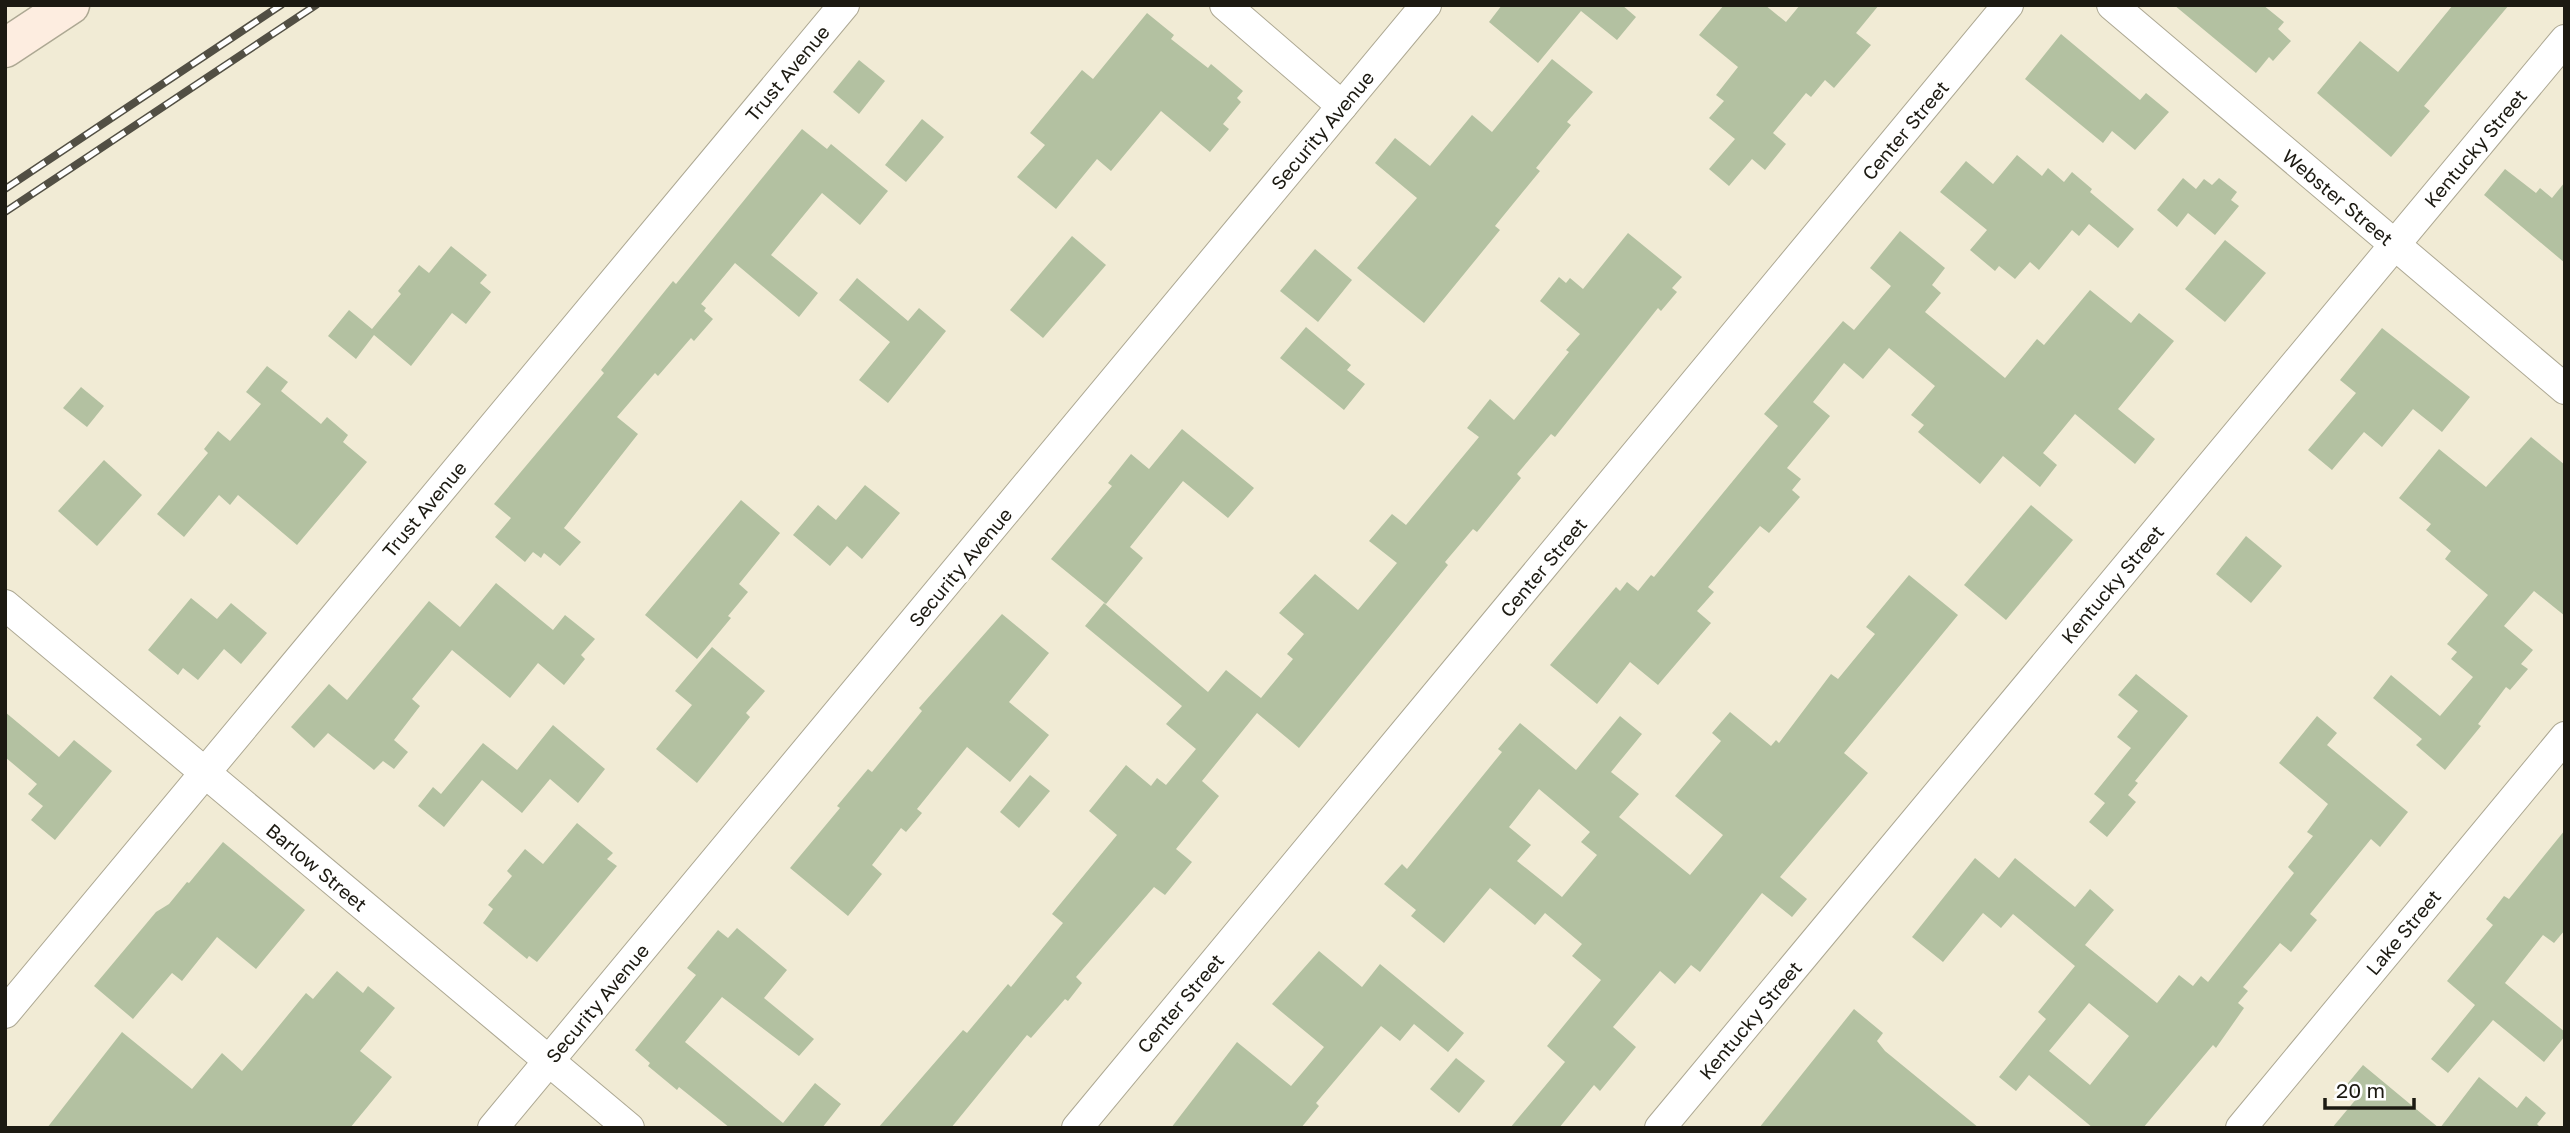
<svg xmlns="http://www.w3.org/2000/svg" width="2570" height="1133" viewBox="0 0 2570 1133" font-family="'Golos Text',sans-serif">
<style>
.building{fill:#b3c1a1;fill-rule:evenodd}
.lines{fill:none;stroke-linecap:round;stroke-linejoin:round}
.minor-casing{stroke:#ada893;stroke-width:32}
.secondary-casing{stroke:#ada893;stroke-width:41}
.minor{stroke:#fff;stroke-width:30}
.secondary{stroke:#fdede0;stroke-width:38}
.rail-casing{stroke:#524f44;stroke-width:8}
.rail{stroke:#fff;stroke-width:5;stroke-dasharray:16;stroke-linecap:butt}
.labels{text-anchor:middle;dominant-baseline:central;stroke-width:7;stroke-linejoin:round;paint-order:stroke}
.street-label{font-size:19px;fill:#1c1a12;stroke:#fff}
</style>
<rect width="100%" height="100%" fill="#f1ebd5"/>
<g class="building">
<polygon points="1502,5 1622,5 1636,17 1617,40 1581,11 1538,63 1489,22"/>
<polygon points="1724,5 1765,5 1786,22 1800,5 1879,5 1856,33 1871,45 1853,66 1834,88 1825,80 1811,97 1806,93 1773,133 1786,144 1765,170 1752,159 1729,186 1709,169 1735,139 1709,118 1724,101 1716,95 1738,67 1699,35"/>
<polygon points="2174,5 2263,5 2284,22 2278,29 2291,41 2273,61 2269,57 2256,73"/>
<polygon points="2453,5 2509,5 2424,106 2430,111 2391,157 2317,93 2360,41 2398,72"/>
<polygon points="1147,13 1174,35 1171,39 1208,68 1211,64 1243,91 1237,98 1241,102 1223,124 1229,129 1210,152 1161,111 1111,171 1097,159 1056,209 1017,177 1045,145 1030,133 1082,70 1093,79"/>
<polygon points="2061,34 2140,100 2146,93 2169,112 2135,150 2112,131 2103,143 2025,79"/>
<polygon points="1552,59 1593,92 1567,122 1571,125 1536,168 1540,171 1495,226 1500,230 1424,323 1357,268 1417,198 1375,163 1395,138 1430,166 1472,115 1492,132"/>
<polygon points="859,60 885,81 859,114 833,92"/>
<polygon points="922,119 944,137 906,182 885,165"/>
<polygon points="802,129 827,149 831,144 888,191 860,225 822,193 771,255 818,293 799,317 735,263 701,304 706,308 704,311 713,319 694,341 691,338 658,376 655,373 617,417 638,434 564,528 581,542 560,566 544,553 541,558 533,552 525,562 495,537 511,518 494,504 604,373 601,370 673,281 676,284"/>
<polygon points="2017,155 2042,176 2048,168 2064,182 2072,172 2092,189 2090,192 2134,229 2118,248 2089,224 2079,236 2072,230 2039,270 2030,262 2015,279 1999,266 1995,271 1970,250 1987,230 1940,192 1966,161 1993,184"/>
<polygon points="2505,169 2536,193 2540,188 2552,198 2565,182 2565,263 2484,195"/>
<polygon points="2183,178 2196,189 2204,179 2212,185 2219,178 2237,192 2231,200 2239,206 2215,235 2188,213 2177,227 2157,210"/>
<polygon points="1900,231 1945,268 1932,285 1941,293 1925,312 2005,378 2037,339 2044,345 2090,290 2131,323 2139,313 2174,341 2118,409 2155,439 2135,464 2075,414 2043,453 2057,465 2040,487 2003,456 1980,484 1918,432 1924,425 1911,415 1935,386 1889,348 1863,379 1844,363 1813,402 1830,416 1787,468 1801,479 1792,490 1800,497 1769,533 1760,526 1708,587 1714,592 1697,611 1711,623 1658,685 1630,662 1597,704 1550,665 1616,587 1620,591 1627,582 1638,591 1651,575 1654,577 1778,426 1764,414 1843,321 1854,330 1891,286 1870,268"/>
<polygon points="1628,233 1682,277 1672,288 1677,292 1661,311 1658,308 1555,437 1551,434 1517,474 1521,478 1477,532 1473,529 1445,562 1448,565 1299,748 1257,713 1202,781 1219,796 1176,849 1192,862 1165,895 1154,887 1076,977 1082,983 1068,1001 1065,999 1031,1038 1027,1035 951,1128 878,1128 963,1030 967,1033 1008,984 1011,987 1063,923 1052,914 1117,835 1089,811 1126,765 1151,786 1157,778 1166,785 1196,749 1166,724 1182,706 1085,626 1104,603 1208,692 1226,670 1261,698 1293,659 1287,654 1304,634 1279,613 1315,574 1358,610 1397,563 1369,541 1392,514 1406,525 1479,437 1467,428 1490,399 1514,420 1569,352 1566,350 1580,334 1540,301 1559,277 1566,283 1570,278 1583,289"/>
<polygon points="1072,236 1106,265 1043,338 1010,310"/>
<polygon points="2225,240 2266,273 2225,322 2185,289"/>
<polygon points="451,246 487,275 480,283 491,292 466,324 452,313 411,366 374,335 356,359 328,336 349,310 372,329 401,294 398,291 419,265 429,273"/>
<polygon points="1315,249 1352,280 1318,322 1280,291"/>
<polygon points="857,278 908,321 919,308 946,331 888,403 859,380 890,342 839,300"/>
<polygon points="1306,327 1351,365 1347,370 1365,384 1344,410 1280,358"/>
<polygon points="2382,328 2470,397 2442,432 2413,409 2382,447 2364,432 2332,470 2308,450 2356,393 2340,380"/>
<polygon points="267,366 288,382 281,391 321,424 327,417 348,435 343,442 367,462 297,545 238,495 230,505 219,495 184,537 157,514 208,453 204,449 218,431 230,441 261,404 246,392"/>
<polygon points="81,387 104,406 87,427 63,408"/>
<polygon points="1182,429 1254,488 1228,518 1183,481 1130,547 1143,558 1106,604 1051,559 1112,486 1108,483 1131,454 1149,469"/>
<polygon points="2531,437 2565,465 2565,616 2534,591 2504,626 2533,650 2521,664 2528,669 2510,690 2506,687 2478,724 2481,726 2445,770 2416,745 2422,739 2373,698 2391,675 2440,716 2473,677 2451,659 2457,652 2447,644 2488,595 2445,559 2451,551 2426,530 2431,524 2399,498 2439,449 2486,487"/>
<polygon points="104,460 142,495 97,546 58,511"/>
<polygon points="865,485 900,513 862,559 847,546 830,566 793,535 818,505 836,520"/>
<polygon points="741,500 780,533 739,584 748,592 728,616 731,618 697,659 645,615"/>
<polygon points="2031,505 2073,540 2006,620 1964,585"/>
<polygon points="2246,536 2282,566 2251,603 2216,574"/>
<path d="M 1909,575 L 1958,615 L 1844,753 L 1868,773 L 1780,877 L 1807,899 L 1792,917 L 1762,893 L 1700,972 L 1691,965 L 1675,984 L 1660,971 L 1613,1027 L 1636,1047 L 1600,1091 L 1594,1085 L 1559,1128 L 1510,1128 L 1565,1062 L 1547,1046 L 1601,980 L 1572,956 L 1582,944 L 1545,913 L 1535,925 L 1490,888 L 1444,943 L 1411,916 L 1416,910 L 1384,884 L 1402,864 L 1407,869 L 1502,752 L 1498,749 L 1520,723 L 1576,770 L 1620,716 L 1642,734 L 1611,772 L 1639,794 L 1619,817 L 1690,875 L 1723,835 L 1675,796 L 1721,741 L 1712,733 L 1730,712 L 1771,746 L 1776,740 L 1779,743 L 1831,674 L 1838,679 L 1875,634 L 1866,627 ZM 1539,789 L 1590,832 L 1581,842 L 1597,855 L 1562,897 L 1517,861 L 1531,845 L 1509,827 Z"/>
<polygon points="496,583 553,630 565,615 595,639 581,655 585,659 564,685 538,663 510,698 452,650 412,699 420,706 394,740 408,752 394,769 383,761 374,770 328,733 314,748 291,727 329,684 347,700 429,601 460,627"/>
<polygon points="191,598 217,619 231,603 267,633 241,664 224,649 198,680 183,668 178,675 148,650"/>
<polygon points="1002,614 1049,653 1009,702 1049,735 1010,782 967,747 917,809 922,813 906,832 901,828 872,865 882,874 848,916 790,868 840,808 837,806 868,769 872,772 922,711 919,708"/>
<polygon points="712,647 765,691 746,713 750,717 697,783 656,749 692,705 675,691"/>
<polygon points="2136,674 2188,716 2135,781 2138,783 2128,795 2136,802 2107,837 2089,822 2105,803 2094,794 2131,748 2117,737 2138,711 2118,695"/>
<polygon points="5,712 59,757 74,740 112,771 55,840 31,820 43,806 28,794 37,784 5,757"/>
<path d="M 2317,716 L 2337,733 L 2327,745 L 2408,812 L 2380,847 L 2371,839 L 2310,914 L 2317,920 L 2291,952 L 2280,943 L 2243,987 L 2248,991 L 2238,1003 L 2244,1008 L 2216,1048 L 2213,1045 L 2143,1128 L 2093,1128 L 2029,1075 L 2016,1091 L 1999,1077 L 2046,1019 L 2038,1012 L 2075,966 L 2013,914 L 2001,928 L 1983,913 L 1943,962 L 1912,937 L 1975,858 L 1999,878 L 2015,858 L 2075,907 L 2090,889 L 2114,910 L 2085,945 L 2157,1003 L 2179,975 L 2193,986 L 2201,976 L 2208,982 L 2294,873 L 2288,867 L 2313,836 L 2307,832 L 2328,804 L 2279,763 ZM 2089,1003 L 2129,1036 L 2090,1085 L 2049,1051 Z"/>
<polygon points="553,725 605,769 578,803 550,779 522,813 482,780 444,827 418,806 433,787 441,794 483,743 517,770"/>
<polygon points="1030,775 1050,791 1019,828 1000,812"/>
<polygon points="577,823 613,853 607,859 617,866 537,962 529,956 527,959 483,923 493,909 488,905 512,876 507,871 525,849 543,864"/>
<polygon points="2565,830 2565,930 2554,943 2543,935 2505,983 2565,1032 2565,1036 2544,1062 2493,1020 2448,1073 2431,1059 2475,1005 2447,981 2493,925 2486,919 2504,896 2509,899"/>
<polygon points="223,842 305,910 256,969 217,937 182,981 172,973 133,1019 94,986 156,912 169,904 187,882 189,883"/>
<polygon points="737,928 787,970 764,998 814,1039 799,1056 722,997 685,1042 783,1123 815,1083 841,1104 822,1128 730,1128 679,1087 677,1090 648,1066 650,1063 635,1050 696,975 687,968 718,930 728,938"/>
<polygon points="1319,951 1362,987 1380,964 1464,1033 1448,1052 1414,1024 1400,1041 1381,1026 1316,1103 1319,1106 1301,1128 1171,1128 1237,1042 1291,1086 1324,1047 1272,1004"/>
<polygon points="337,971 363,993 368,986 395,1008 360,1051 392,1077 350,1128 47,1128 122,1032 192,1089 222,1053 242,1071 306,993 313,999"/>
<polygon points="1854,1009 1883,1033 1877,1041 1885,1051 1979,1128 1759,1128"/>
<polygon points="1456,1058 1485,1081 1459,1113 1430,1089"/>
<polygon points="2363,1065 2439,1128 2332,1128 2357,1098 2344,1088"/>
<polygon points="2479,1077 2517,1108 2526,1096 2546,1113 2537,1124 2541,1128 2440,1128"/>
</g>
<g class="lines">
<g class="minor-casing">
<g id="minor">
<polyline points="1225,5 1342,106"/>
<polyline points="2112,5 2565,389"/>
<polyline points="5,605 629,1128"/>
<polyline points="5,1013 844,5"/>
<polyline points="493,1128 1426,5"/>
<polyline points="1077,1128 2008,5"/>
<polyline points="1660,1128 2565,40"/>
<polyline points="2241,1128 2565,737"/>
</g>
</g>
<g class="secondary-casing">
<polyline id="secondary" points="5,48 70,5"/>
</g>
<use href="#minor" class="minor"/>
<use href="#secondary" class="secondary"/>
<g class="rail-casing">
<g id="rail">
<polyline points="5,189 281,5"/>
<polyline points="5,212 316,5"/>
</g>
</g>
<use href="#rail" class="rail"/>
</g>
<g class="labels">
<g class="street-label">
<text transform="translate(787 73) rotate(-50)">Trust Avenue</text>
<text transform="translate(1322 130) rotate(-50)">Security Avenue</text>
<text transform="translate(1905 130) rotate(-50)">Center Street</text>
<text transform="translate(2475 148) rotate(-50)">Kentucky Street</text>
<text transform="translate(2338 197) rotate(40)">Webster Street</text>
<text transform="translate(424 509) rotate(-50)">Trust Avenue</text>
<text transform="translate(960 567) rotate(-50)">Security Avenue</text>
<text transform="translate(1543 567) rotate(-50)">Center Street</text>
<text transform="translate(2112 584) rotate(-50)">Kentucky Street</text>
<text transform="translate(317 867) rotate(40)">Barlow Street</text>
<text transform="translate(2403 932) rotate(-50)">Lake Street</text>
<text transform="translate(597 1003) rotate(-50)">Security Avenue</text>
<text transform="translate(1180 1003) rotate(-50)">Center Street</text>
<text transform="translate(1750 1020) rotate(-50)">Kentucky Street</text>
</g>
</g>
<rect width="2570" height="1133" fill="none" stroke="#1c1a12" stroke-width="14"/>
<path d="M2325 1098v10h89v-10" fill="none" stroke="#1c1a12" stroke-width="3.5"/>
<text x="2336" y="1098" font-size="21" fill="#1c1a12" stroke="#ffffff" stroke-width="5" paint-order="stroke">20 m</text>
</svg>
